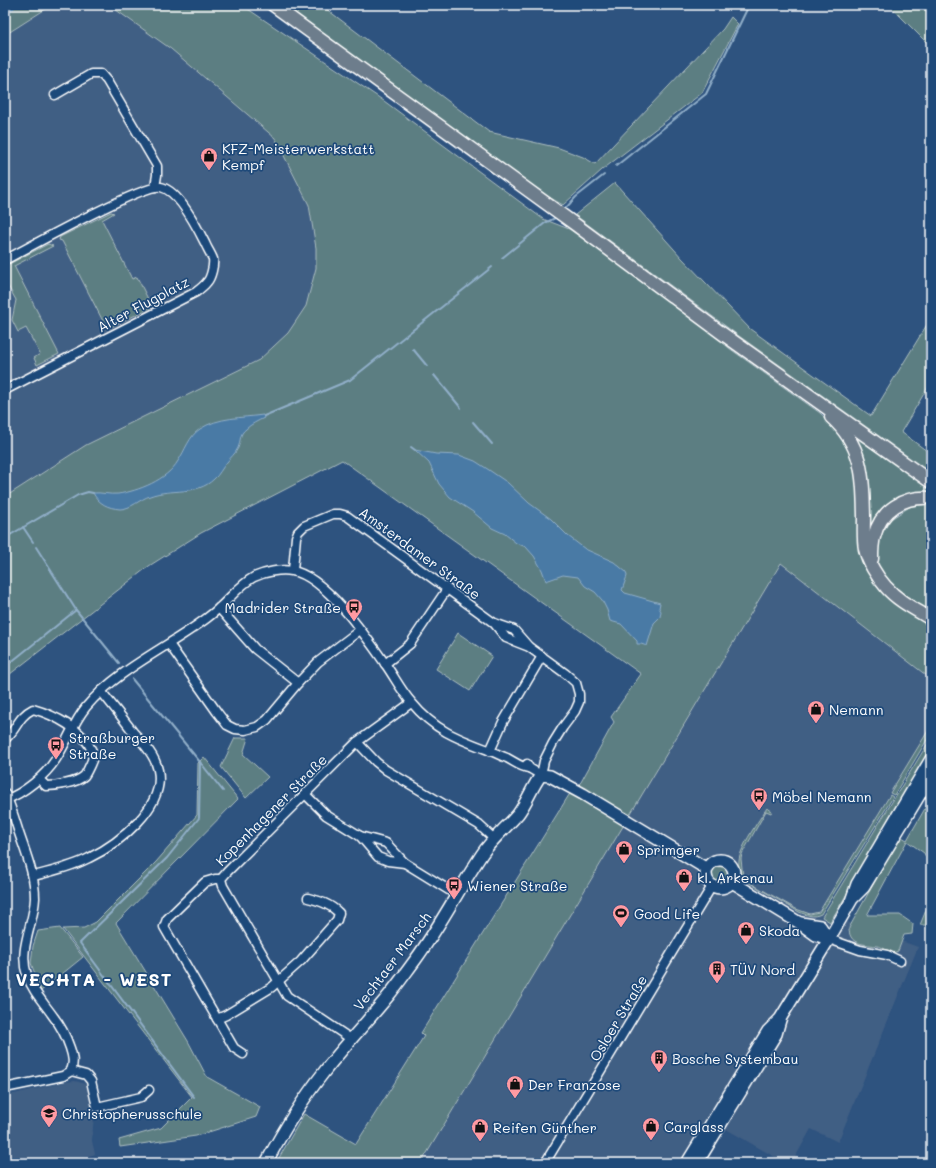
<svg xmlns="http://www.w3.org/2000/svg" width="936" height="1168" viewBox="0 0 936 1168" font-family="Mali,sans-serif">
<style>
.built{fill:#405e84}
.green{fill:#5b7e82;stroke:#adbec0}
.water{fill:#487aa5;stroke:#91afc9}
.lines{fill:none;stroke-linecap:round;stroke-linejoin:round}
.stream{stroke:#91afc9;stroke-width:2}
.river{stroke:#487aa5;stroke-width:13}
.street-casing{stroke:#fff;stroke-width:11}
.secondary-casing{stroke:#fff;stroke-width:14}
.primary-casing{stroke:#fff;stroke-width:15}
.street{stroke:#1f4a7a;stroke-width:8}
.secondary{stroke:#1f4a7a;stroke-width:11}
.primary{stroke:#6d7d8c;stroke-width:12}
.labels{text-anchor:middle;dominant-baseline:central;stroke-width:3.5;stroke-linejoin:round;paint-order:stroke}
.poi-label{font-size:14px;fill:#fff;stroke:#1f4a7a;text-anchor:start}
.street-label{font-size:14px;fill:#fff;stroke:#1f4a7a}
.district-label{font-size:18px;font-weight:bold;letter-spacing:1px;fill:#fff;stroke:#1f4a7a}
</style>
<rect width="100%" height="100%" fill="#2e537f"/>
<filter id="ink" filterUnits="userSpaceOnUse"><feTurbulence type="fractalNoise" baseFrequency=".025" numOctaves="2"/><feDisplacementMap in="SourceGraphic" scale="8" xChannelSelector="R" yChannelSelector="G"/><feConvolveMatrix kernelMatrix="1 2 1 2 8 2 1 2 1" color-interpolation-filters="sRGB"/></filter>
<g filter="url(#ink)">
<g class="built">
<polygon points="52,5 109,5 171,49 275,138 309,205 316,248 316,268 306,306 288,333 259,360 86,445 5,497 5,35"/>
<polygon points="781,563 931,679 931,726 820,912 918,947 838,1142 811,1129 792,1163 785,1163 726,1129 705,1163 421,1163"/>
<polygon points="75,1081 86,1084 94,1115 92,1141 95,1154 68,1163 5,1163 5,1096 64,1082"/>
</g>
<g class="green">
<polygon points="5,5 52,5 5,35"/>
<polygon points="109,5 242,5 384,101 543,219 569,229 701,323 729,348 820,413 835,427 850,450 859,474 860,540 907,611 931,626 931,679 781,563 421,1163 276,1163 304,1114 356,1144 424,1036 421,1033 569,795 581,782 614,722 611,717 641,674 342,460 201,533 149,566 5,678 5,497 86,445 259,360 288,333 306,306 316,268 316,248 309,205 275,138 171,49"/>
<polygon points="284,5 321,5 489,132 559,148 583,157 595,164 723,29 731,17 738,24 702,93 602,170 563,205 547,196"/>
<polygon points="889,5 931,5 931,47"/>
<polygon points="615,183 682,258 750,329 871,416 931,318 931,382 901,432 931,454 931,473 739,336 575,215"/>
<polygon points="111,212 114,213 102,220 132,279 137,277 152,307 107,329 62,241 59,240 60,237"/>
<polygon points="48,244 53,246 14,266 59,354 37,365 34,358 40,354 26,328 18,332 12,320 16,300 8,286 5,284 5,266"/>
<path d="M 845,427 L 860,437 L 858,439 L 931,491 L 931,493 L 902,497 L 868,543 C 869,514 874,480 862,453 C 857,444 851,435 845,427 Z"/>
<polygon points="931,504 931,613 899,592 883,575 878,565 877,542 891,519 911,506"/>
<polygon points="458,633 492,656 470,691 436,669"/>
<polygon points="931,726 931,733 894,795 890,793"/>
<polygon points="235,738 248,738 243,754 268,777 246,798 221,767"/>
<polygon points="931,738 931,754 830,922 822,917"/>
<polygon points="204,757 238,799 116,923 188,1041 207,1077 260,1107 256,1117 196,1136 120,1147 119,1140 161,1128 192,1097 63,929 84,928 96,922 156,862 197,815 198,763"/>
<path d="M 890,795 L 893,797 L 821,914 C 813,918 807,915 799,912 L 753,885 L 741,877 C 740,872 738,866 739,861 C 740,847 759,820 767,808 L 772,811 L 771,813 L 766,811 L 742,854 L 741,859 L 743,877 L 749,876 L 752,881 L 752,884 L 796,909 L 810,914 L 819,912 Z"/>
<path d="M 931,798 L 931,867 L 924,853 L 907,841 L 867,915 L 900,915 L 913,924 L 912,934 L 904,935 L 898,951 L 893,953 C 889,951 885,949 881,947 C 869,943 849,948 849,928 L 900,836 L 907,840 Z"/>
<circle cx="721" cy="874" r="11"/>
<polygon points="931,898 931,925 920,925"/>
<polygon points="60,928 83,957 41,991 31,963 33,946 38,931"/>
</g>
<g class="water">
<path d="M 263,415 L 264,418 C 258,421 251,424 246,429 C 239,434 241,441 238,448 C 235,454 231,457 227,462 C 222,468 219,475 214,479 C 197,496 171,488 150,496 C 140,499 131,509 120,509 C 108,508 99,504 93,493 C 101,492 109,495 118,494 C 138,491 167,480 178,461 C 185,451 189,436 200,429 C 218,417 242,418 263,415 Z"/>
<polygon points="415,450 436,454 459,455 475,461 489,470 508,483 529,503 551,519 568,536 585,549 614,562 626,572 627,576 622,590 625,593 660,603 659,608 661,611 660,617 654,623 647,646 641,644 637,644 637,641 621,624 610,621 607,610 602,600 595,592 585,586 578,577 563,575 546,581 542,570 534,556 526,547 516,543 505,534 492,528 473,512 450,497 439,484 429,463"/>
</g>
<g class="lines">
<g class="stream">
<polyline points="616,166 706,94 749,5"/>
<polyline points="564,210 576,197 604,175"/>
<polyline points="502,258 545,223 557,217"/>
<polyline points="413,349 427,366"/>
<polyline points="434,375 461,408"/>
<polyline points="264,416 350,380 492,267"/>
<polyline points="473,422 492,444"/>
<polyline points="411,447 415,450"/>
<polyline points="23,527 33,542"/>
<polyline points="5,538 78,495 88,492 93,493"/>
<polyline points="36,547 76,610 119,663"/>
<polyline points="5,667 76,610"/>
<polyline points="132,679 200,762 199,818 167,858 80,943 194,1097"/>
<polyline points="200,762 223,791"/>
</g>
<polyline class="river" points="5,7 9,5"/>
<g class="street-casing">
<g id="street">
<polyline points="55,95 91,74 101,74 107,81 157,166 157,175 155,187"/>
<path d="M 5,260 C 27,248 145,183 161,187 C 179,191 197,227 205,243 C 207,248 211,254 213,259 C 214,265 211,278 207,282 C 204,286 200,289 196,292 L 5,390"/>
<polyline points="293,570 296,537 298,532 304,526 333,514 340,514 347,516 494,623 506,638 529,647 566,674 576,683 579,694 579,702 575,711 563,727 553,743 544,761 541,775 529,768 527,764"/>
<polyline points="219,608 255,649 298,683"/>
<polyline points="494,623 514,630 528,646"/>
<polyline points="169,644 217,712 227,725 235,729 245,730 257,727 267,720 298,683 318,662 360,630"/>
<polyline points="385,664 410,644 447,589"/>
<path d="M 5,739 C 17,730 17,717 33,709 C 54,715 83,729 92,751 C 94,756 92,761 90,765 C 88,769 86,774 84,776 C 77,783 55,786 46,786 L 39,779"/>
<polyline points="357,742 376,762 386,770 479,825 493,838"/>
<polyline points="490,751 503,722 542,656"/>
<path d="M 5,793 C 11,806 15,820 19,833 C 26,854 35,875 35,898 C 34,924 18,949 27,975 C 32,991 44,1003 53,1016 C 61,1026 66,1036 70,1048 C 73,1057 74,1063 71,1071"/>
<polyline points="305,794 326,815 360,836 378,857 388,861 405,863"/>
<path d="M 5,800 C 24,793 45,776 56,759 C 67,742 73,723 86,707 C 118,669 167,648 207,618 C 211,615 216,611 220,607 C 231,597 241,584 254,577 C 265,572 280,569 292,571 C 324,575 368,639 386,665 C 395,678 402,692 412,703 C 435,731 459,739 491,751 C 497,754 502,756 507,758 C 515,762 520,767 529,768"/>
<polyline points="360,836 386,843 405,863 457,895"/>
<path d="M 34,876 C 52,871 72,867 89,858 C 118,844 166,807 158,770 C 155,755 143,743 133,732 C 123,718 112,705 101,691"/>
<polyline points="221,879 215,879 205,882 167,919 164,927 234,1048 243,1054"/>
<polyline points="829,939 860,950 887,955 900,961"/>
<path d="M 217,1019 L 226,1015 L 272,987 L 301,961 L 337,920 L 339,913 C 330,904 320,901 308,898"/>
<polyline points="351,1039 287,996 223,886 221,879 227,872 357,742 411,703"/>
<polyline points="5,1088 63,1076 71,1071 86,1075 91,1081 97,1107 141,1097 149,1090"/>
<polyline points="545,1163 712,886"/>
</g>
</g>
<g class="secondary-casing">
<g id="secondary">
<circle cx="720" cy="874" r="14"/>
<polyline points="732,882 798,922 816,935 829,939"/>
<polyline points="853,898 864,887 931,776"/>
<polyline points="801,923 820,926 829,939"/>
<path d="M 266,1163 C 283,1131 302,1100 324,1072 C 345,1045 368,1021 389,995 C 398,984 407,971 416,959 C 440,926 459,889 482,854 C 492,839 506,828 518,814 C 527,802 532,787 541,775 L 550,776 L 583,794 L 707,869"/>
<polyline points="687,1163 768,1031 780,1019 829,939 851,901 857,884 931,759"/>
<polyline points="697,1163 776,1034 780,1020"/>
</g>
</g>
<g class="primary-casing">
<g id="primary">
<polyline points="273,5 576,225 723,334 931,482"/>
<path d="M 831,417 C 863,446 863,476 864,516 C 864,527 863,538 865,549 C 868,562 877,577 886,587 C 898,601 915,609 931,619"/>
<path d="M 872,559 C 872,552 872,544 874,537 C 881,509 904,496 931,498"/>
</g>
</g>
<use href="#street" class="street"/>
<use href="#secondary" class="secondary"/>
<use href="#primary" class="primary"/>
</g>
</g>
<defs>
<g id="shop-pin" transform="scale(0.9)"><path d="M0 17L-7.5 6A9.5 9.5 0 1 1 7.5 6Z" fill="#ff9aa2" stroke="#1f4a7a"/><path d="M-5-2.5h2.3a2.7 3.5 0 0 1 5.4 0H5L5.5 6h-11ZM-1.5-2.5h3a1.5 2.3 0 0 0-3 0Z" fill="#111"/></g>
<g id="bus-pin" transform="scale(0.9)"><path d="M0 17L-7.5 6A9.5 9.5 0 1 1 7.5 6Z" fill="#ff9aa2" stroke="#1f4a7a"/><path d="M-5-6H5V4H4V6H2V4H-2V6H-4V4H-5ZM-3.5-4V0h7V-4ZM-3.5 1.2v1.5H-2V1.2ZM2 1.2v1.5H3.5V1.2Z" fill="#111"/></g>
<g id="stadium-pin" transform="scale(0.9)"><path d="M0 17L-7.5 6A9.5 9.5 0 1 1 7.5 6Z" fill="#ff9aa2" stroke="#1f4a7a"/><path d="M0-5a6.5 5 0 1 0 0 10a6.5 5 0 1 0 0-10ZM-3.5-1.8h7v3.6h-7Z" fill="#111"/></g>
<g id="building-pin" transform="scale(0.9)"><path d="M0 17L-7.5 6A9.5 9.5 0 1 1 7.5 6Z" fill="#ff9aa2" stroke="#1f4a7a"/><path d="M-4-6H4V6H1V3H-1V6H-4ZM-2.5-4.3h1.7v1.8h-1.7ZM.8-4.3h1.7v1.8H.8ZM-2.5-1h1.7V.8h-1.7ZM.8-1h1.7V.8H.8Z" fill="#111"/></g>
<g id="school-pin" transform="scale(0.9)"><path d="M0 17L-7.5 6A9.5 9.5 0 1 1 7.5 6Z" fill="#ff9aa2" stroke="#1f4a7a"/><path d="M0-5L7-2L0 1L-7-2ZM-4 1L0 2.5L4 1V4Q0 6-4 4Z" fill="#111"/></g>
</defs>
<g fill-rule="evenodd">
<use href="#shop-pin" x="209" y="156"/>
<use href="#bus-pin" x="354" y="607"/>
<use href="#shop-pin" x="816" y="709"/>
<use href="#bus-pin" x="56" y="745"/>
<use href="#bus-pin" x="759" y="796"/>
<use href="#shop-pin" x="624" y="849"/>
<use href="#shop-pin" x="684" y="877"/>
<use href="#bus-pin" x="454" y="885"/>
<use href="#stadium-pin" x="621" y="913"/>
<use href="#shop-pin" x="746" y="930"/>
<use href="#building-pin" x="717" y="969"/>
<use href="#building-pin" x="659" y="1058"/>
<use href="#shop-pin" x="515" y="1084"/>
<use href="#school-pin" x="49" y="1113"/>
<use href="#shop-pin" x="651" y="1126"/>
<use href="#shop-pin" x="480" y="1127"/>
</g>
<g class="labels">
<g class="poi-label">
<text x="222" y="148">KFZ-Meisterwerkstatt<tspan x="222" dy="16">Kempf</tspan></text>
<text x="341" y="607" text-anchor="end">Madrider Straße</text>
<text x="829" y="709">Nemann</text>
<text x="69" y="737">Straßburger<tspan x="69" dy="16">Straße</tspan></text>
<text x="772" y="796">Möbel Nemann</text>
<text x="637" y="849">Sprimger</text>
<text x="697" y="877">kl. Arkenau</text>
<text x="467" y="885">Wiener Straße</text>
<text x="634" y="913">Good Life</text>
<text x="759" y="930">Skoda</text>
<text x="730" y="969">TÜV Nord</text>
<text x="672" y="1058">Bosche Systembau</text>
<text x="528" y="1084">Der Franzose</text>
<text x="62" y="1113">Christopherusschule</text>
<text x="664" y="1126">Carglass</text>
<text x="493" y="1127">Reifen Günther</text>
</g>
<g class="street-label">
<text transform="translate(143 304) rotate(-28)">Alter Flugplatz</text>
<text transform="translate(420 553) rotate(36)">Amsterdamer Straße</text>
<text transform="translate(271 810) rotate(-45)">Kopenhagener Straße</text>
<text transform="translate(392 961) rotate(-53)">Vechtaer Marsch</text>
<text transform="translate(618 1018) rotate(-59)">Osloer Straße</text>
</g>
<g class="district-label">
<text x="94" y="979">VECHTA - WEST</text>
</g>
</g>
<rect width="936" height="1168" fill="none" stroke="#1f4a7a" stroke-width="20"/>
<rect x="10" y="10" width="916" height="1148" fill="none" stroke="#fff" stroke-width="1.5" filter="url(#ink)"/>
</svg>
